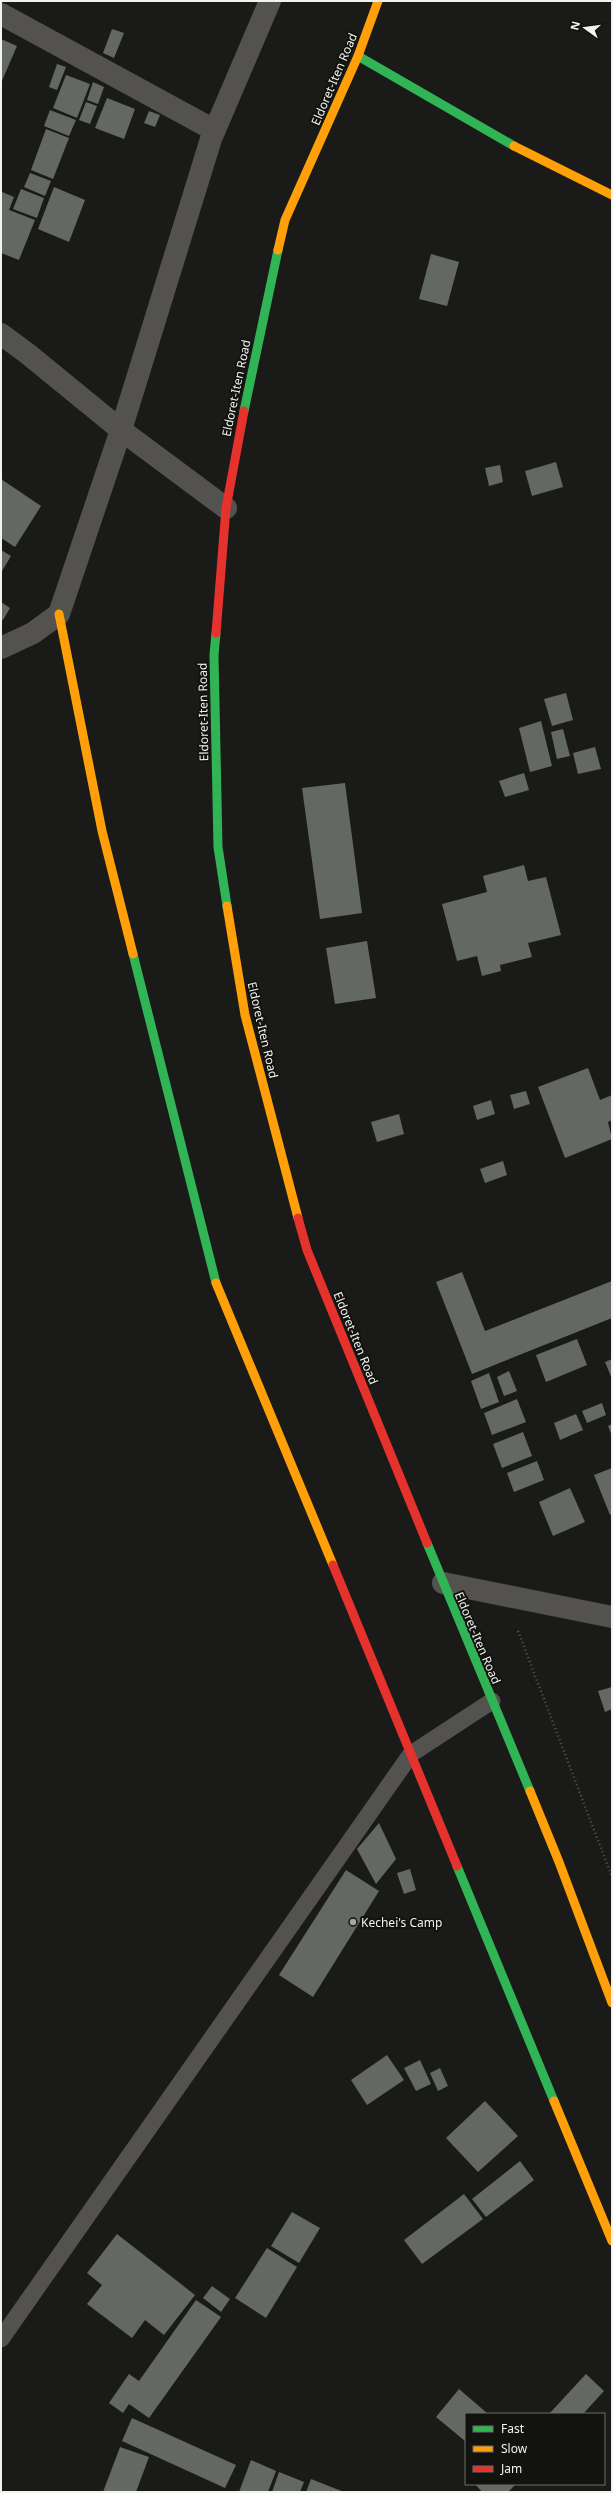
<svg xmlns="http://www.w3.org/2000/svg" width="613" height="2493" viewBox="0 0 613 2493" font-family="'Noto Sans',sans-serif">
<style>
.building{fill:#636862}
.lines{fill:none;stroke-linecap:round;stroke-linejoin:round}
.path{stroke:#565653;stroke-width:2.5;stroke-dasharray:1 3;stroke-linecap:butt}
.lane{stroke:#53524f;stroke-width:17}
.street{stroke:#53524f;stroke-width:22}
.fast{stroke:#30b455;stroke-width:9}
.slow{stroke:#ff9f0a;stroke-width:9}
.jam{stroke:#e5322d;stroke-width:9}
.poi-dot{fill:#a6a7a4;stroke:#12130f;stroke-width:1.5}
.labels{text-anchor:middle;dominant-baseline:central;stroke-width:4;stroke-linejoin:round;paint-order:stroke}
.street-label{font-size:12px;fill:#f2f2ef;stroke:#12130f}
.poi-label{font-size:12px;fill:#f2f2ef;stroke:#12130f;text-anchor:start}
</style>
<rect width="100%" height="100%" fill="#1a1b19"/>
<g class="building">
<polygon points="112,29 124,33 114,58 103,53"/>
<polygon points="1,39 17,46 1,83"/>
<polygon points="57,64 66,67 57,90 49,87"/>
<polygon points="66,75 90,84 77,118 53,108"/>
<polygon points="93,82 104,87 98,104 87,100"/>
<polygon points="107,98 135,109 124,139 95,128"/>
<polygon points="86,102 97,106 90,124 79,120"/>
<polygon points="50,110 76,120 69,136 44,126"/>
<polygon points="149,111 160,115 155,127 144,123"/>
<polygon points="46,129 69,138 53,179 31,170"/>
<polygon points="30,173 51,181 45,196 24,187"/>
<polygon points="54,187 85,200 69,242 38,229"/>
<polygon points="21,189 44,198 37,218 13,209"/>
<polygon points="2,192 14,197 9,210 35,220 19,260 1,253"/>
<polygon points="431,254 459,262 447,306 419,299"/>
<polygon points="556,462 563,487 532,496 525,471"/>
<polygon points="500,465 503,482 489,486 485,468"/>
<polygon points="1,479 41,506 15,547 1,538"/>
<polygon points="1,550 11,556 2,571 1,570"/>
<polygon points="1,602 10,608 3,620 1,619"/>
<polygon points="566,693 573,720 552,726 544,699"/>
<polygon points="541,721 552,766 530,772 519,728"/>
<polygon points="563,729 570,756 557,759 551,732"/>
<polygon points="595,747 601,769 578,774 573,753"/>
<polygon points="524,773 529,790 505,797 499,781"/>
<polygon points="345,783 362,913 320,919 302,788"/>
<polygon points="524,865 528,881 546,877 561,935 528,943 532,957 500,965 501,971 482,976 477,956 457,961 442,904 487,892 483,876"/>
<polygon points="367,941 376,998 335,1004 326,948"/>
<polygon points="588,1068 600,1100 612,1095 612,1120 608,1122 612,1139 565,1158 538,1087"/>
<polygon points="526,1091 530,1104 514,1109 510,1095"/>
<polygon points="491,1100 495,1114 477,1120 473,1106"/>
<polygon points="399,1114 404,1134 377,1142 371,1122"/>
<polygon points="503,1161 507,1175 485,1183 480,1169"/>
<polygon points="462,1272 485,1331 612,1281 612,1318 472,1374 436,1282"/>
<polygon points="577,1339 587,1365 546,1382 536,1355"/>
<polygon points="612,1359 612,1379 605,1362"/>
<polygon points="509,1371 517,1391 504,1396 497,1377"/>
<polygon points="489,1373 499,1402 481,1409 471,1381"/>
<polygon points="517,1399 526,1422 492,1435 484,1413"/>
<polygon points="602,1403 606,1415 587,1423 582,1411"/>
<polygon points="576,1414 583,1430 560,1440 554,1423"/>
<polygon points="612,1424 612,1436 608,1426"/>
<polygon points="523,1432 532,1456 502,1468 493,1444"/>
<polygon points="537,1461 544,1480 514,1492 507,1473"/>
<polygon points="612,1468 612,1514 610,1515 594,1475"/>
<polygon points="570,1488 585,1522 553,1536 539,1502"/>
<polygon points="612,1687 612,1709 605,1712 598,1691"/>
<polygon points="379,1823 396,1859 376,1884 357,1849"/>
<polygon points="410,1869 416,1890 404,1894 397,1873"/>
<polygon points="346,1870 379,1891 313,1997 279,1975"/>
<polygon points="387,2055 404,2080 367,2105 351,2080"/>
<polygon points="420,2060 431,2084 416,2091 404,2068"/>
<polygon points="440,2068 448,2086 438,2091 430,2073"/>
<polygon points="485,2101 518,2136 478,2172 446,2138"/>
<polygon points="520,2161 534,2180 486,2217 472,2199"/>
<polygon points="464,2194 483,2219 422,2264 404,2240"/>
<polygon points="292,2212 320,2228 299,2263 271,2246"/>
<polygon points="117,2234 195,2295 164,2335 145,2320 132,2338 87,2304 102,2285 87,2273"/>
<polygon points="267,2248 297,2267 266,2318 235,2298"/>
<polygon points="212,2286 230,2299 221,2312 203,2298"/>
<polygon points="196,2300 221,2317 149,2418 129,2404 123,2413 109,2403 129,2374 139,2381"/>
<polygon points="586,2374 604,2391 583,2414 549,2414"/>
<polygon points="459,2389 487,2413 466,2414 465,2441 436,2417"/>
<polygon points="132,2418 236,2465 225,2488 122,2441"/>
<polygon points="120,2447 149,2457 136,2492 103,2492"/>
<polygon points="251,2460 276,2471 268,2492 239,2492"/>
<polygon points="279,2472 304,2482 300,2492 272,2492"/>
<polygon points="311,2479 344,2492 306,2492"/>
<polygon points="477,2484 516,2484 508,2492 482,2492 476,2485"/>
</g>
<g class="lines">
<polyline class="path" points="518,1631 612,1877"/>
<polyline class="lane" points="1,2339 411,1754 492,1701"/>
<g class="street">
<polyline points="1,14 214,130"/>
<polyline points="1,334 28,354 121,430 226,508"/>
<polyline points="1,648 33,633 59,614 121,430 211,139 270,1"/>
<polyline points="443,1583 612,1617"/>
</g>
<g class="fast">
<polyline points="358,56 514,146"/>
<polyline points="244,411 278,250"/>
<polyline points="216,633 214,655 218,847 227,906"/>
<polyline points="133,954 216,1283"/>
<polyline points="427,1543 530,1791"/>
<polyline points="457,1866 554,2101"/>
</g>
<g class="slow">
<polyline points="514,146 612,195"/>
<polyline points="278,250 285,220 358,56 378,1"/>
<polyline points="59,614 102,831 133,954"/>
<polyline points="227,906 245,1015 298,1218"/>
<polyline points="216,1283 333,1565"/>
<polyline points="530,1791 559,1862 612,2003"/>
<polyline points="554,2101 612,2241"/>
</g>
<g class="jam">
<polyline points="216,633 226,508 244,411"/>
<polyline points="298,1218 307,1250 427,1543"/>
<polyline points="333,1565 457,1866"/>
</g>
</g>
<circle class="poi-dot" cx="353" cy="1922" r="4"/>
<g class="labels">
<g class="street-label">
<text transform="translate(334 79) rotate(-67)">Eldoret-Iten Road</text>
<text transform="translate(236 388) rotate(-78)">Eldoret-Iten Road</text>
<text transform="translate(203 712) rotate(-91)">Eldoret-Iten Road</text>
<text transform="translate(263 1030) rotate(77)">Eldoret-Iten Road</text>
<text transform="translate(356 1338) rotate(68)">Eldoret-Iten Road</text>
<text transform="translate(478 1638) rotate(67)">Eldoret-Iten Road</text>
</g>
<g class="poi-label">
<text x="361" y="1922">Kechei's Camp</text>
</g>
</g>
<rect width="613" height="2493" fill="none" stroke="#f2f2ef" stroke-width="4"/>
<rect x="465" y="2413" width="140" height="72" fill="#12130f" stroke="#6c6c69"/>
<rect x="473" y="2426" width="20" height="6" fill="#30b455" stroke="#6c6c69"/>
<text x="501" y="2433" font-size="12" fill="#f2f2ef">Fast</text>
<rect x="473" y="2446" width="20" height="6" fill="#ff9f0a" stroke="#6c6c69"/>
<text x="501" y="2453" font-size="12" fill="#f2f2ef">Slow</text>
<rect x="473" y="2466" width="20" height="6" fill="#e5322d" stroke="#6c6c69"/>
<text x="501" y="2473" font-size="12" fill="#f2f2ef">Jam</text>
<g transform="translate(585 28) rotate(284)" stroke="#12130f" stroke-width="3" paint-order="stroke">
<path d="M0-3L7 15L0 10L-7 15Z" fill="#f2f2ef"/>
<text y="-6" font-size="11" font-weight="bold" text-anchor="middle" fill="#f2f2ef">N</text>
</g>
</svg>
